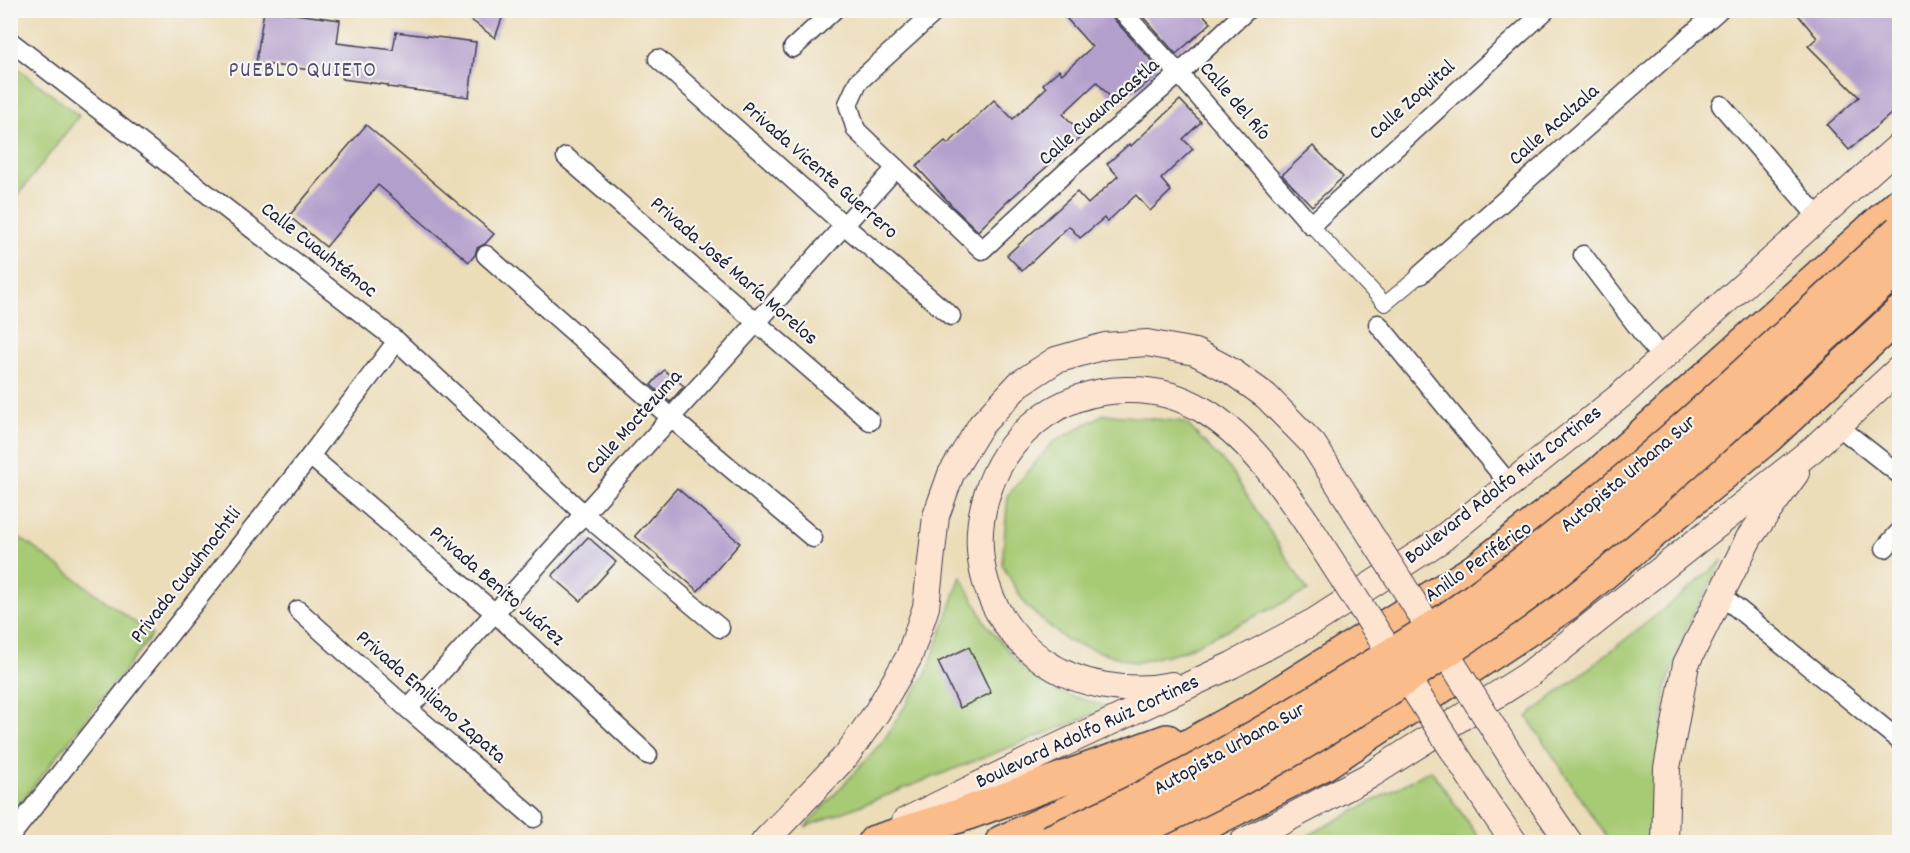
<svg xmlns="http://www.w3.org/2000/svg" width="1910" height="853" viewBox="0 0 1910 853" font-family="Dekko,sans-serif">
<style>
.green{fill:#a7ca74;stroke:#647658;stroke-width:1.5}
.building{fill:#b39fcc}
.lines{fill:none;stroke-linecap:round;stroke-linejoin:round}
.pedestrian-casing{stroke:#403e4e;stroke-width:16}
.minor-casing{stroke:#403e4e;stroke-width:21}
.secondary-casing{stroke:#403e4e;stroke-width:28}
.motorway-casing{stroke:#403e4e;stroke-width:36}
.pedestrian{stroke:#fff;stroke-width:14}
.minor{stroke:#fff;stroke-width:18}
.secondary{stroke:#fde4d0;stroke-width:26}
.motorway{stroke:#f9bc8a;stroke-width:33}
.secondary-bridge-casing{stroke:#403e4e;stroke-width:28;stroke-linecap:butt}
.motorway-bridge-casing{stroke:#403e4e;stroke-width:36;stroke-linecap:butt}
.secondary-bridge{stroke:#fde4d0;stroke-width:26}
.motorway-bridge{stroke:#f9bc8a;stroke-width:33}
.labels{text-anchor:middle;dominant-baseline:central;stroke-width:4.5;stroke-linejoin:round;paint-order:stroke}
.street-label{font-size:21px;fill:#22223b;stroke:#f6f6f2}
.neighbourhood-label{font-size:22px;letter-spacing:1.5px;fill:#554e6e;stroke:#f6f6f2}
</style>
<rect width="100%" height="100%" fill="#f6f6f2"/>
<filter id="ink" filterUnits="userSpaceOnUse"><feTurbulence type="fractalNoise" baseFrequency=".0167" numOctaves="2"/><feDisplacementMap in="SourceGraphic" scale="12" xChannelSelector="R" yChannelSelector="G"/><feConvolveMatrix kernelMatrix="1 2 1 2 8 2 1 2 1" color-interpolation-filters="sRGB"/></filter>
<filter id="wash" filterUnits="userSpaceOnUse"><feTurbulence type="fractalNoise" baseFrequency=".008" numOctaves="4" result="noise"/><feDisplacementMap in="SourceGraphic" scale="24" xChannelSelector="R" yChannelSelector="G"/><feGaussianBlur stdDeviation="1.35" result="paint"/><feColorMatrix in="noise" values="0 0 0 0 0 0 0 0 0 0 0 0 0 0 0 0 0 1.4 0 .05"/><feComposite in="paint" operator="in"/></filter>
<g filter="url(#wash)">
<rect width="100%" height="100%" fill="#ecddb9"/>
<g class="green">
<polygon points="11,63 79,116 11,204 10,204"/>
<polygon points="1104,414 1185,422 1230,469 1308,591 1183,651 1135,663 1067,641 1026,606 1002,564 1008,495 1052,443"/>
<polygon points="11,531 152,635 11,815"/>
<polygon points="1723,560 1687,626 1666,687 1650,842 1610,842 1527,717 1683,594"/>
<polygon points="961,576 987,625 1019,664 1055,691 1111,708 805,827 884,740 928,670"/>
<polygon points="1431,770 1482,842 1296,842"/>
</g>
<g id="blocks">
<g class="building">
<polygon points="264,10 340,20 337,43 393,50 396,32 476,42 469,97 388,87 388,85 342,79 343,74 256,63"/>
<polygon points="458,10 505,10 495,38"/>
<polygon points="1059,10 1110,10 1113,18 1161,71 1135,93 1133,91 1117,105 1097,82 1063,114 1083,135 1008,201 978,231 955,209 916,166 945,141 948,144 994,100 1013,119 1046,88 1043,84 1059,70 1062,74 1092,47"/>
<polygon points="1137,10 1199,10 1211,23 1176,54"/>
<polygon points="1794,10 1887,10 1899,27 1899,107 1849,150 1827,125 1859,97 1808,46 1817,38"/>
<polygon points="1180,100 1201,122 1183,139 1193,149 1161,179 1171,191 1150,211 1136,195 1107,222 1104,218 1080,238 1069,226 1022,271 1007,255 1077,192 1088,204 1118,176 1107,164 1129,144 1131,146"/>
<polygon points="366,125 494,234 485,244 477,248 475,255 469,262 378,185 326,247 289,216"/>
<polygon points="1313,146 1343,177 1312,206 1282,175"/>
<polygon points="664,370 684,386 670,402 651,385"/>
<polygon points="677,488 740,543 698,591 635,536"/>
<polygon points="588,537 616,562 581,601 552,576"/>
<polygon points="969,647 991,693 960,708 938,662"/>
</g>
</g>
</g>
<g filter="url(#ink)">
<use href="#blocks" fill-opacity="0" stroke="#403e4e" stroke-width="1.5"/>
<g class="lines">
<g class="pedestrian-casing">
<polyline id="pedestrian" points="1311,225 1385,304 1420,275"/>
</g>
<g class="minor-casing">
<g id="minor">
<polyline points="937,10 858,82 848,104 856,130 982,250 1067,171 1179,74 1247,10"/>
<polyline points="1121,10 1179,74 1311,225 1546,10"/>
<polyline points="10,41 397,341 584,514 720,628"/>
<polyline points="793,48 834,10"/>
<polyline points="658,59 845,226 951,316"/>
<polyline points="1721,105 1819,218"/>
<polyline points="566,157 870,421"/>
<polyline points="486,255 670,417 813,538"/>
<polyline points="1583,255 1662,359"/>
<polyline points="1420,275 1719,10"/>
<polyline points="1378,324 1510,485"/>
<polyline points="1838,426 1900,475"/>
<polyline points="310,456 495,613 648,755"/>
<polyline points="1885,548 1900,531"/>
<polyline points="1721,595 1900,741"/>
<polyline points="298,610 408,709 534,818"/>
<polyline points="408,709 896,168"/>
<polyline points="10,837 310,456 397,341"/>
</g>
</g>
<g class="secondary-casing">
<g id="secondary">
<path d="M 1172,685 C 1129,694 1078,686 1042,660 C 926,577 983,393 1125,390 C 1152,389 1180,396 1203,410 C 1247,436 1279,482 1307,523"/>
<polyline points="1525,778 1569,842"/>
<polyline points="1489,806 1514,842"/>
<polyline points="905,821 1048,751 1232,665 1315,621 1439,541 1620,396 1900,145"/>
<polyline points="764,842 846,756 877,712 909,657 926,607 936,516 951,474 981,425 1019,384 1056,360 1105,346 1147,343 1195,352 1231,371 1266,396 1313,444 1356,512"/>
<polyline points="1243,842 1369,776 1528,675 1813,449 1900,368"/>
<polyline points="1665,842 1667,768 1686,664 1749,538 1796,473"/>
</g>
</g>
<g class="motorway-casing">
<g id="motorway">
<polyline points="875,842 965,814 1167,741"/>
<polyline points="1002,842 1072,811 1248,713 1479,568 1599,474 1900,204"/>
<polyline points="1170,842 1323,764 1566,604 1766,438 1900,313"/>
</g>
</g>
<use href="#pedestrian" class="pedestrian"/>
<use href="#minor" class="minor"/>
<use href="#secondary" class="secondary"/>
<use href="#motorway" class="motorway"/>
<g class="secondary-bridge-casing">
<g id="secondary-bridge">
<polyline points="1356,512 1525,778"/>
<polyline points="1307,523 1489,806"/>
</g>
</g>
<g class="motorway-bridge-casing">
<g id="motorway-bridge">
<path d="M 1049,842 C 1154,796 1255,740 1352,679 C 1397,652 1443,624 1485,592 C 1632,483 1765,356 1900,231"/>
<path d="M 1113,842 C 1148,825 1184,808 1219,790 C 1293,751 1364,706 1433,659 C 1477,630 1521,600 1562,567 C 1680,473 1789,368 1900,265"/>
</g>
</g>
<use href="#secondary-bridge" class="secondary-bridge"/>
<use href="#motorway-bridge" class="motorway-bridge"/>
</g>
</g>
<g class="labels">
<g class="street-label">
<text transform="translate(1413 101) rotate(-42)">Calle Zoquital</text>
<text transform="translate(1234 102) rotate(49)">Calle del Río</text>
<text transform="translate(1100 113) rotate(-41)">Calle Cuaunacastla</text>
<text transform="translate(1555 126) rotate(-41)">Calle Acalzala</text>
<text transform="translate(819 171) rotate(41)">Privada Vicente Guerrero</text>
<text transform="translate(318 251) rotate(38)">Calle Cuauhtémoc</text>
<text transform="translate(733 272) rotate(41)">Privada José María Morelos</text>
<text transform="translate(635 423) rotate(-48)">Calle Moctezuma</text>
<text transform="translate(1629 475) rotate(-40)">Autopista Urbana Sur</text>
<text transform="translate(1504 486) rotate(-38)">Boulevard Adolfo Ruiz Cortines</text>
<text transform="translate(1479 563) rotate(-35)">Anillo Periférico</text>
<text transform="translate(187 576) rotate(-52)">Privada Cuauhnochtli</text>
<text transform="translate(496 587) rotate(41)">Privada Benito Juárez</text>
<text transform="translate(430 698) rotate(41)">Privada Emiliano Zapata</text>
<text transform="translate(1088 733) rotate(-25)">Boulevard Adolfo Ruiz Cortines</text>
<text transform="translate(1230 750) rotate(-29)">Autopista Urbana Sur</text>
</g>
<g class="neighbourhood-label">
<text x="303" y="71">PUEBLO QUIETO</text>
</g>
</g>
<rect width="1910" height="853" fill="none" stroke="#f6f6f2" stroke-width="36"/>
</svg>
